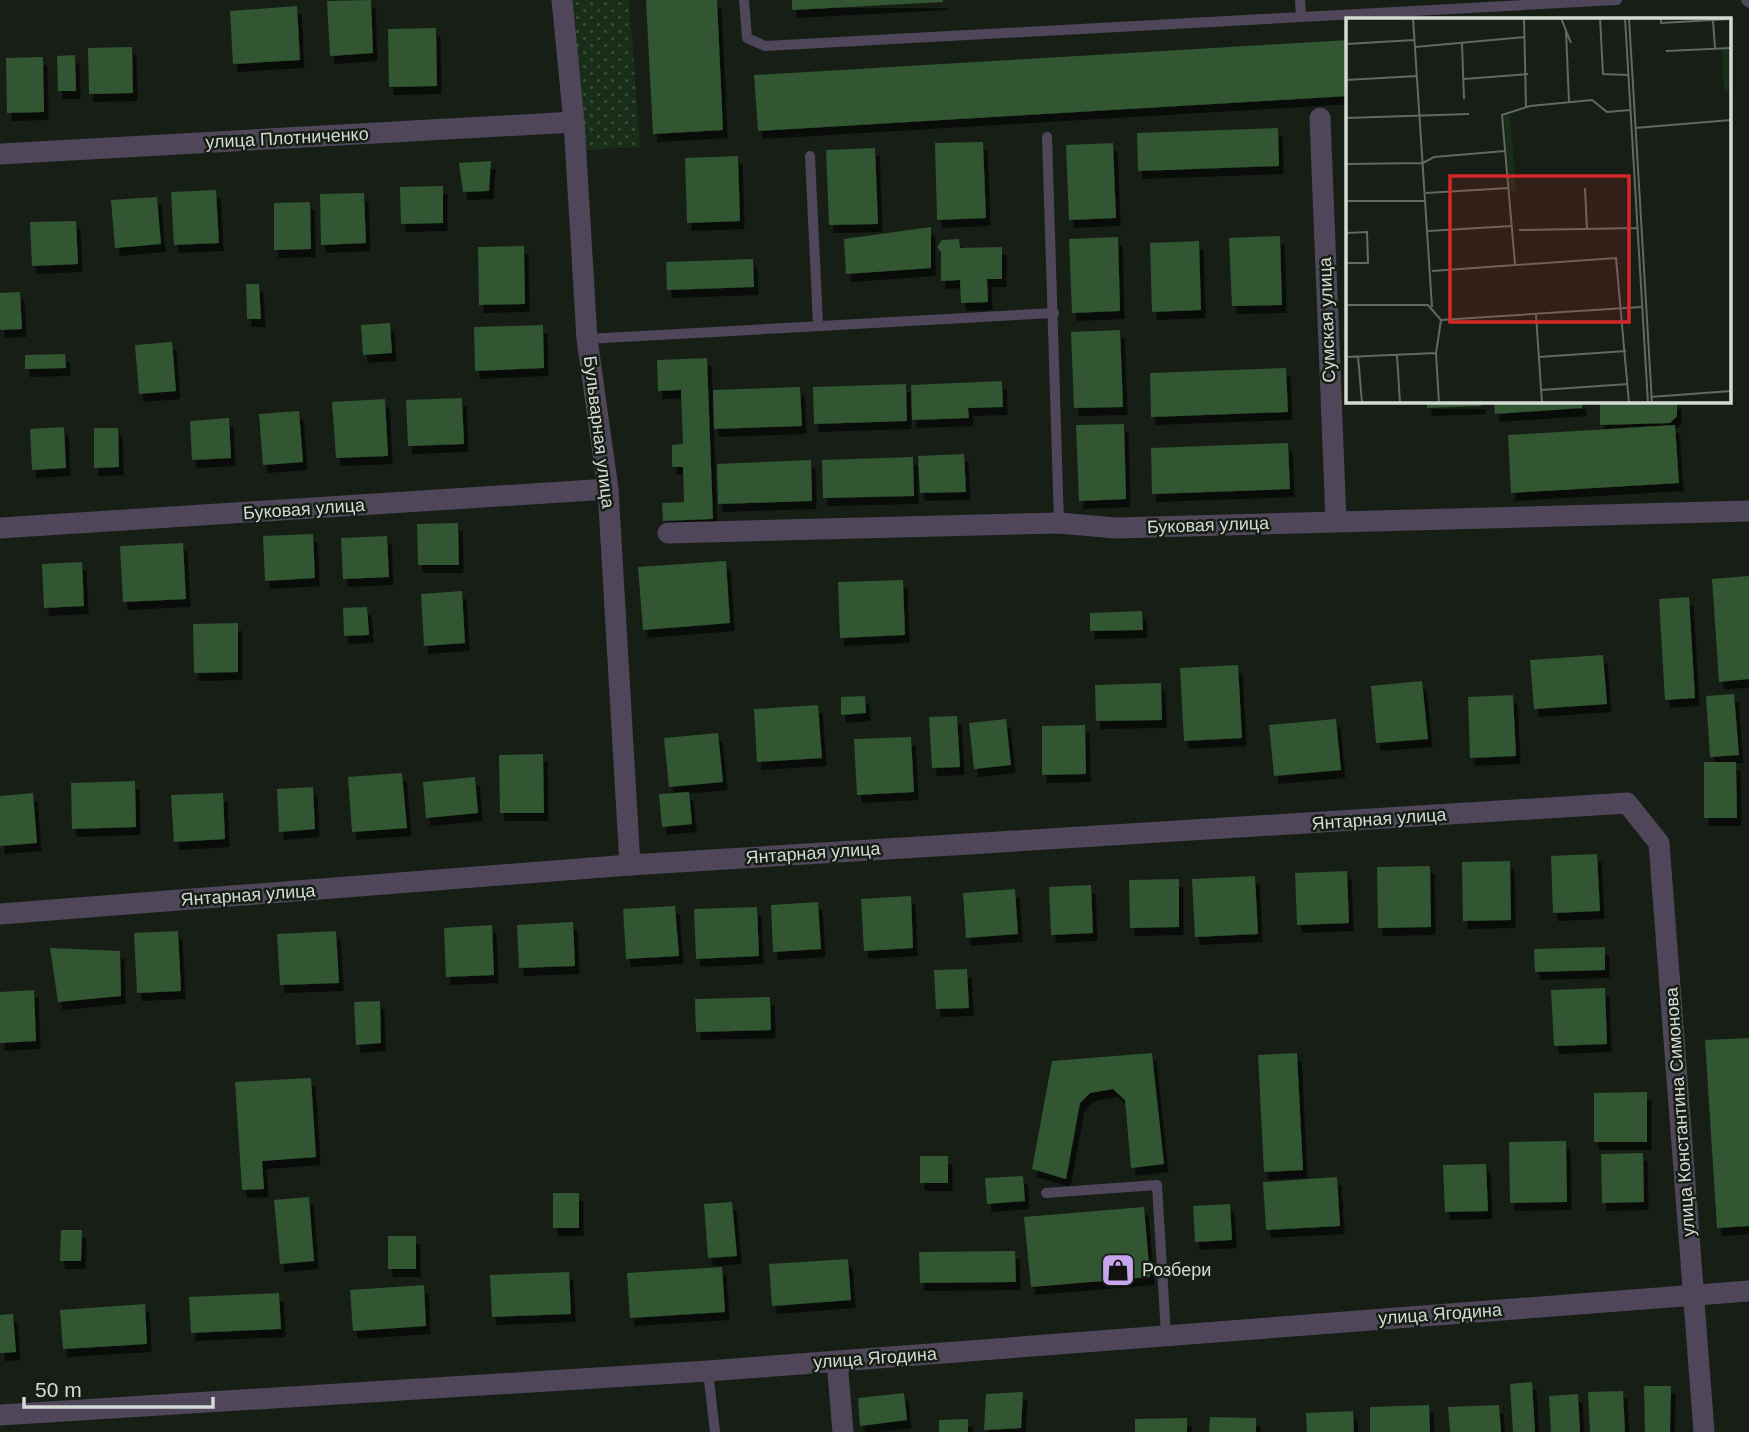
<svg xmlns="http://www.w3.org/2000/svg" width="1749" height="1432" viewBox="0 0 1749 1432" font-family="Arial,sans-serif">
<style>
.grass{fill:url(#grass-dots)}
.building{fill:#305631;filter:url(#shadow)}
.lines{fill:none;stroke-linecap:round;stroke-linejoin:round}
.service{stroke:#4f4659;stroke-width:10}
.minor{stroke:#4f4659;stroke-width:21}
.tertiary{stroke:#4f4659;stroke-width:21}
.labels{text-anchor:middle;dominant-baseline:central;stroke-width:5;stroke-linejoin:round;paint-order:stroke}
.street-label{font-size:18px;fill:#d4dad4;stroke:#161e16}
.poi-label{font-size:18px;fill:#d4dad4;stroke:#161e16;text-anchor:start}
.inset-road{fill:none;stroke:#626962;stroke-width:2}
.view{fill:#d62828;fill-opacity:0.15;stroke:#d62828;stroke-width:3.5}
.inset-edge{fill:none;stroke:#d4dad4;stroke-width:3.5}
</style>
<defs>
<pattern id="grass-dots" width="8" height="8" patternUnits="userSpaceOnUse" patternTransform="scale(1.75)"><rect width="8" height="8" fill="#182e18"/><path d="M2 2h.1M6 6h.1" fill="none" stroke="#394c39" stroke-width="1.8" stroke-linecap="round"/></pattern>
<filter id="shadow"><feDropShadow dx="4.5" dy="8" stdDeviation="0" flood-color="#0009"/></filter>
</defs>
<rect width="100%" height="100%" fill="#161e16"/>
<polygon class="grass" points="573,0 629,0 640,147 585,150"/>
<g class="building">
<polygon points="371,0 373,53 330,56 327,1"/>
<polygon points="646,0 717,0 723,130 653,134"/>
<polygon points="792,0 943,0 943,2 792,10"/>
<polygon points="297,6 300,60 233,64 230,11"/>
<polygon points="436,28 437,86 389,87 388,29"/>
<polygon points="1348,40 1348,96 758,131 754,75"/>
<polygon points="132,47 133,93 89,94 88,48"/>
<polygon points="75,55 76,91 58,91 57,56"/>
<polygon points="43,57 44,112 7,113 6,58"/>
<polygon points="1278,128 1279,166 1138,171 1137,133"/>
<polygon points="983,142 986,218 937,220 935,143"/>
<polygon points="1113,143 1116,218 1069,220 1066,145"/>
<polygon points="875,148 878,224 829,225 826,150"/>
<polygon points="738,156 740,221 687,223 685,158"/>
<polygon points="491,161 489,191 463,192 459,163"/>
<polygon points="443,186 443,223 401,224 400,187"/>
<polygon points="216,190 219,243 174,245 171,192"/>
<polygon points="364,193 366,243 321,245 320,194"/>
<polygon points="157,197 161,244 115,248 111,200"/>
<polygon points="310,202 311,249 274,250 274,203"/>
<polygon points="76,221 78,264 32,266 30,222"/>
<polygon points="931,227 931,268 846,274 844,239"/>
<polygon points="1280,236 1282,305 1232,306 1229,238"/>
<polygon points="1118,237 1120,311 1072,313 1069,239"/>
<polygon points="959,239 960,248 1002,247 1002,279 987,279 988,302 961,303 960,280 941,281 941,252 937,247 942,240"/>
<polygon points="1199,241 1201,310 1152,312 1150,243"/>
<polygon points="524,246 525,304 479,305 478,247"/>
<polygon points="753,259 754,287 667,290 666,262"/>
<polygon points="246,284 259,284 261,319 247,319"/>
<polygon points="20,292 22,329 0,330 0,293"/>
<polygon points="390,323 392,353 363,355 361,325"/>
<polygon points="543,325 544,368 475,371 474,327"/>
<polygon points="1120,330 1123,407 1074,408 1071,332"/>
<polygon points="172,342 176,391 139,394 135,345"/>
<polygon points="65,354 66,368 25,369 25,355"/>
<polygon points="707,358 713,519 663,521 662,503 684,502 683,467 672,467 672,445 683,444 681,390 658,391 657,360"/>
<polygon points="1286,368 1288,412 1151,417 1150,373"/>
<polygon points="1002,381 1003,407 968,408 969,418 912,420 911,385"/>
<polygon points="906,384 907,421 814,424 813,387"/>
<polygon points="800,387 802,426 714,429 713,390"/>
<polygon points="462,398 464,444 408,446 406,400"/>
<polygon points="385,399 388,456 336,458 332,402"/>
<polygon points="1427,401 1481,401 1481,406 1427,408"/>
<polygon points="1494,401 1582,401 1582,408 1495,414"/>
<polygon points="1600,401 1677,401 1677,416 1670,423 1600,425"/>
<polygon points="299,411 303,462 263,465 259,414"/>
<polygon points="229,418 231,458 192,460 190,421"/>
<polygon points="1124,424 1126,499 1079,501 1076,425"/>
<polygon points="1675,425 1679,483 1511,493 1508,435"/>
<polygon points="64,427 66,468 32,470 30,429"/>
<polygon points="94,428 118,428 119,467 94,468"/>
<polygon points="1288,443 1290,489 1152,494 1151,448"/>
<polygon points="964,454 966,492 920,493 918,456"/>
<polygon points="913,457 914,496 823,498 822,460"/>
<polygon points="811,460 812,501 718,504 717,464"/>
<polygon points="458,523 459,565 418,565 417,524"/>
<polygon points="313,534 315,578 265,581 263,536"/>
<polygon points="387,536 389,577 343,579 341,538"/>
<polygon points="183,543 186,599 123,602 120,546"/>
<polygon points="726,561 730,623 643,630 638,567"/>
<polygon points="82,562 84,606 44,608 42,564"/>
<polygon points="1749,576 1749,679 1719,682 1712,579"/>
<polygon points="903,580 905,635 840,638 838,582"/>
<polygon points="462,591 465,643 424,646 421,594"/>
<polygon points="1689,597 1695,698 1665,700 1659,599"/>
<polygon points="367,607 369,635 344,636 343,608"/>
<polygon points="1142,611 1143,630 1090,631 1090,613"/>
<polygon points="238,623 238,672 194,673 193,624"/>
<polygon points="1603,655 1607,704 1534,709 1530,660"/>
<polygon points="1238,665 1242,738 1184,741 1180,668"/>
<polygon points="1422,681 1428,739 1376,743 1371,686"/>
<polygon points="1161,683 1162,720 1096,721 1095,685"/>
<polygon points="1734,694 1739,755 1710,757 1706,696"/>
<polygon points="1513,695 1516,756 1470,758 1468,697"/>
<polygon points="865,696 866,713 841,715 841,697"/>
<polygon points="818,705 822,758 757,762 754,709"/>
<polygon points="957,716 960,767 932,768 929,717"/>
<polygon points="1006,719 1011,765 974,769 969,723"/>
<polygon points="1336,719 1341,770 1274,776 1269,725"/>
<polygon points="1085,725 1086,774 1042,775 1042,726"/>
<polygon points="718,733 723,782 669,787 664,738"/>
<polygon points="911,737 914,792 857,795 854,739"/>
<polygon points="543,754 544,813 500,813 499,755"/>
<polygon points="1704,762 1736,762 1737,818 1704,818"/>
<polygon points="402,773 407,828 352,832 348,777"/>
<polygon points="475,777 478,813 426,818 423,782"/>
<polygon points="135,781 136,827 72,829 71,783"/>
<polygon points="313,787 315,829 279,832 277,789"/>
<polygon points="689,792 692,824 662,827 659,794"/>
<polygon points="33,793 37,843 0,846 0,796"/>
<polygon points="223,793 225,839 174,842 171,795"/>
<polygon points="1597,854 1600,911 1553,913 1551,856"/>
<polygon points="1510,861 1511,920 1463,921 1462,862"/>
<polygon points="1430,866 1431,927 1378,928 1377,867"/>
<polygon points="1347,871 1349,923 1297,925 1295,873"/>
<polygon points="1255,876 1258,934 1195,937 1192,879"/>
<polygon points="1179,879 1179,927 1130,928 1129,880"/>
<polygon points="1091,885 1093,933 1051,935 1049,887"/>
<polygon points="1015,889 1018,934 966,938 963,893"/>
<polygon points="911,896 913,948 864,951 861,899"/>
<polygon points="818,902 821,949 773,952 771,905"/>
<polygon points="675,906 679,956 626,959 623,909"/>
<polygon points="757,907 759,956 696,959 694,909"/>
<polygon points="573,922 575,966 519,968 517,925"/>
<polygon points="492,925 494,975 446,977 444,928"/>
<polygon points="178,931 181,991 137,993 134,933"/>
<polygon points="336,931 339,983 280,985 277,934"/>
<polygon points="1605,947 1605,970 1535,972 1534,949"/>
<polygon points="50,948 120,951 121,996 58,1002"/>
<polygon points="967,969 969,1008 936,1009 934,970"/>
<polygon points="1605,988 1607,1044 1554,1046 1551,990"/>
<polygon points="34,990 36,1041 0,1043 0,992"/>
<polygon points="770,997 771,1030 696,1032 695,999"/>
<polygon points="380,1001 381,1043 356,1045 354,1002"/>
<polygon points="1749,1038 1749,1226 1717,1228 1705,1040"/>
<polygon points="1152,1053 1164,1164 1131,1168 1125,1100 1113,1089 1090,1093 1080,1103 1066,1179 1032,1169 1052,1061"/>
<polygon points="1297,1053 1303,1170 1264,1172 1258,1055"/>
<polygon points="311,1078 316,1157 262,1161 264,1189 242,1190 235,1082"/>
<polygon points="1647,1092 1647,1142 1594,1142 1594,1093"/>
<polygon points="1566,1141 1567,1202 1510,1203 1509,1142"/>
<polygon points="1643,1153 1644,1202 1602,1203 1601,1154"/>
<rect x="920" y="1156" width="28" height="27"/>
<polygon points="1486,1164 1488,1211 1445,1212 1443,1165"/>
<polygon points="1023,1176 1025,1201 987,1204 985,1178"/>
<polygon points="1337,1177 1340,1226 1266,1230 1263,1182"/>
<rect x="553" y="1193" width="26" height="35"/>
<polygon points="309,1197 314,1261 280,1264 274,1200"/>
<polygon points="732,1202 737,1256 708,1258 704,1204"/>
<polygon points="1230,1204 1232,1240 1195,1242 1193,1206"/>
<polygon points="1144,1207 1150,1277 1031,1287 1024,1217"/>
<polygon points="61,1230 82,1230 81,1261 60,1261"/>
<rect x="388" y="1236" width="28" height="33"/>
<polygon points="1015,1251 1016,1282 920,1283 919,1252"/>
<polygon points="848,1259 851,1300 772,1306 769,1264"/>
<polygon points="722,1267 725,1312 630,1318 627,1273"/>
<polygon points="569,1272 571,1314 492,1317 490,1275"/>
<polygon points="424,1285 426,1326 353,1331 350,1290"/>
<polygon points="279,1293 281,1329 191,1333 189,1297"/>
<polygon points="145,1304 147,1344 63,1349 60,1310"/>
<polygon points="13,1314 16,1352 0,1353 0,1315"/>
<polygon points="1532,1382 1535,1432 1513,1432 1510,1384"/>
<polygon points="1644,1386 1671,1386 1670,1432 1645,1432"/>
<polygon points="1623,1391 1625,1432 1590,1432 1588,1392"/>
<polygon points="1023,1392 1021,1428 984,1430 986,1394"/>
<polygon points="904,1393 907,1420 860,1426 858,1398"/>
<polygon points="1578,1394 1580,1432 1551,1432 1549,1396"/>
<polygon points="1429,1405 1430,1432 1370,1432 1370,1407"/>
<polygon points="1499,1405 1501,1432 1450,1432 1448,1407"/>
<polygon points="1353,1411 1354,1432 1307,1432 1306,1413"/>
<polygon points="1210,1417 1256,1418 1256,1432 1209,1432"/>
<polygon points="1187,1418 1187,1432 1135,1432 1135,1419"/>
<polygon points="968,1419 968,1432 939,1432 939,1420"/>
</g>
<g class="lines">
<g class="service">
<polyline points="744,0 747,38 765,46 1617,0"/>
<polyline points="1300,0 1301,16"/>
<polyline points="1746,0 1749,3"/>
<polyline points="1047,137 1059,523"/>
<polyline points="810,156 818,324"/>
<polyline points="587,339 1054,313"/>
<polyline points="1046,1193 1157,1185 1166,1335"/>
<polyline points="708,1371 715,1432"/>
</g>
<g class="minor">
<polyline points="562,0 574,122 587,339 608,489 630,865"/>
<polyline points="1320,118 1336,521"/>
<polyline points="0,154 574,122"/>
<polyline points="0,528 608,489"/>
<polyline points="668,533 1059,523 1116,528 1749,511"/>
<polyline points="0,914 630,865 1627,803 1659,843 1704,1432"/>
<polyline points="837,1361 843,1432"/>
</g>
<polyline class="tertiary" points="0,1415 708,1371 1749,1291"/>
</g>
<defs>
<g id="shop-square" transform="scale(1.75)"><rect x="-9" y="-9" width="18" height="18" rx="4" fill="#c9a5ee" stroke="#161e16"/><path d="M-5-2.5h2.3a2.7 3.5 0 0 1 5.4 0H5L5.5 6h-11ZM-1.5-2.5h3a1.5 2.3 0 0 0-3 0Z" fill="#111"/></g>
</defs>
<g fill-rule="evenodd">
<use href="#shop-square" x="1118" y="1270"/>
</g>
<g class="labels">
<g class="street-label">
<text transform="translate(287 138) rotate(-3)">улица Плотниченко</text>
<text transform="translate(1327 320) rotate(-92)">Сумская улица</text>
<text transform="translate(599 432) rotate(83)">Бульварная улица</text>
<text transform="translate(304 509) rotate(-4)">Буковая улица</text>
<text transform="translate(1208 525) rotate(-2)">Буковая улица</text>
<text transform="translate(1379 819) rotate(-4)">Янтарная улица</text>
<text transform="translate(813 853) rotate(-4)">Янтарная улица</text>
<text transform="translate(248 895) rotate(-4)">Янтарная улица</text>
<text transform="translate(1680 1112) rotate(-94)">улица Константина Симонова</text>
<text transform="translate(1440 1314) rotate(-4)">улица Ягодина</text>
<text transform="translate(875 1358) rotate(-4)">улица Ягодина</text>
</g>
<g class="poi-label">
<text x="1142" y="1270">Розбери</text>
</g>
</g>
<g transform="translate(1346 18)">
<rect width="385" height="385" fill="#161e16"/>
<path d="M 164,97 L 170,173 L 164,173 L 158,99 Z" fill="#182e18"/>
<path d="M 376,32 L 385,32 L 385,71 L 378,72 Z" fill="#182e18"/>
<path class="inset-road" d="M 67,0 L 86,289M 178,0 L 180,89M 215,0 L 225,25M 254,0 L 257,56 L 282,57M 279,0 L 302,385M 283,0 L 306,385M 315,0 L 315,5 L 385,1M 367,2 L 369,30M 220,13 L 223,84M 116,25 L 118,81M 0,26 L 68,22M 69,29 L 179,19M 320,33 L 385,30M 118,61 L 182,56M 0,62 L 71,58M 0,100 L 123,96M 289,110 L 385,102M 0,146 L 77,145 L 88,139 L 159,133M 239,170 L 241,211M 80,175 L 163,170M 0,183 L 80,183M 173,212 L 292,210M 82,213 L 166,208M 0,215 L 21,214 L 22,245 L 0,245M 169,246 L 156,97 L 184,88 L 246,82 L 261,94 L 284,92M 86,253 L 270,240 L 283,385M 0,287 L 82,287 L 95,302M 190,297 L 196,385M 95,302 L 295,289M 51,337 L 54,385M 12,338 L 16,385M 0,339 L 90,335M 193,339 L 280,333M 195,372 L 282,366M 304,379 L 385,373M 93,385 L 90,335 L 95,302"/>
<path class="view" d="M 104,158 L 283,158 L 283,304 L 104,304 Z"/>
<rect width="385" height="385" class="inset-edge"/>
</g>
<path d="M24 1397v10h189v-10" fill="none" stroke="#d4dad4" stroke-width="3.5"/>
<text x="35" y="1397" font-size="21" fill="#d4dad4" stroke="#161e16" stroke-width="5" paint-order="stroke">50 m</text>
</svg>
